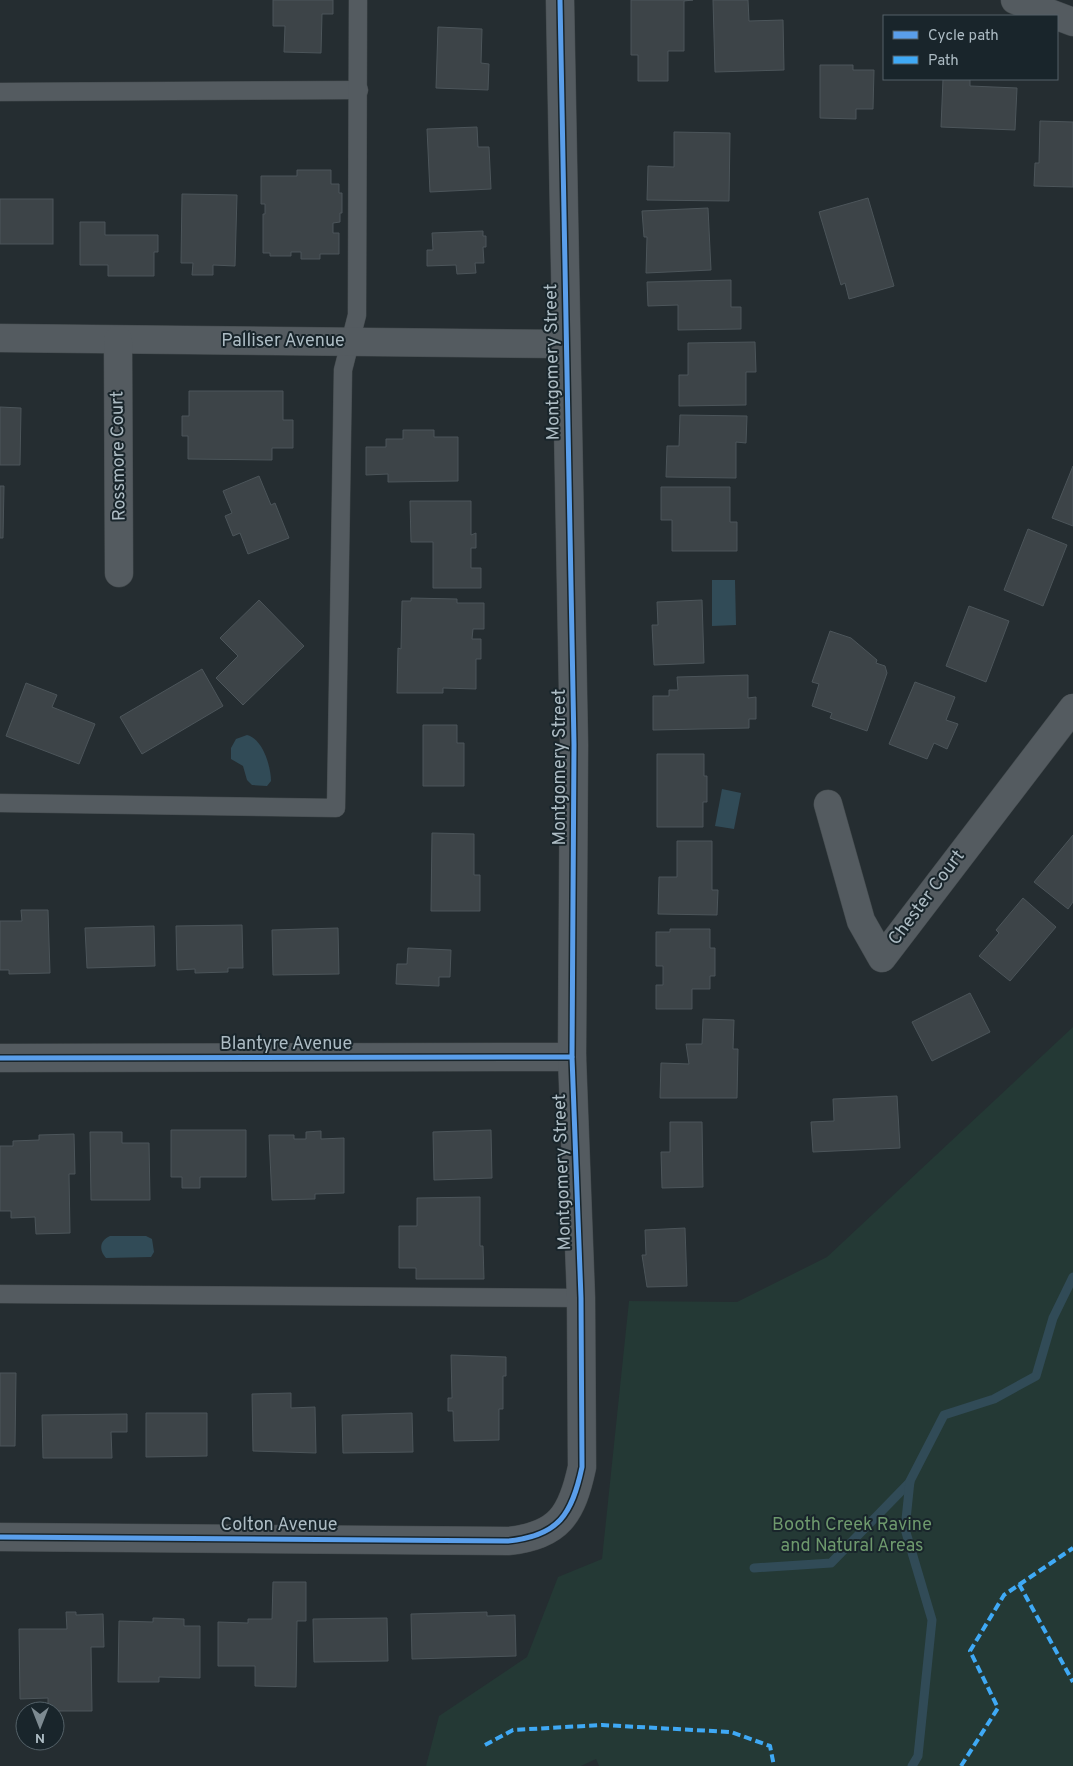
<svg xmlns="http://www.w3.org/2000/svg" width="1073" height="1766" viewBox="0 0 1073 1766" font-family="Overpass,sans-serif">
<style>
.green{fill:#243935}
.water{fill:#314b57}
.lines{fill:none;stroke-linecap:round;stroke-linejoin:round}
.stream{stroke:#314b57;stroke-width:9}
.building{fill:#3d4448;stroke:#4c555a}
.lane-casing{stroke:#42494c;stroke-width:19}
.street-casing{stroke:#42494c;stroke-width:29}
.lane{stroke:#545b60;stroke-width:18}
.street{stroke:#545b60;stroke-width:28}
.quiet{stroke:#3fa9f5;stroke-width:4;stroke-dasharray:8 4;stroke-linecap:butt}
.cycleway-casing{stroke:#19252b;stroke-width:8}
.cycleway{stroke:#5a9eea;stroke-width:5}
.labels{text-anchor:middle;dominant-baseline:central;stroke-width:4;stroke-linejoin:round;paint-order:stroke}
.street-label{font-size:18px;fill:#adbcc4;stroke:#19252b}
.park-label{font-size:18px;fill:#6e996d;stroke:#19252b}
</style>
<rect width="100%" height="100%" fill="#252d31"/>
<polygon class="green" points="1073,1027 1073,1766 599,1766 596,1759 581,1766 426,1766 439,1716 527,1657 558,1577 602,1559 629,1301 737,1302 827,1257"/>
<g class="water">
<polygon points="712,580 735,580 736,625 712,626"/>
<path d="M 247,735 C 263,739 271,767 271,781 L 267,786 L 252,785 L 247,780 L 243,766 L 231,759 L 231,748 L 236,739 Z"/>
<polygon points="722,789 741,793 734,829 715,826"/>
<path d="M 110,1236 L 146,1236 L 152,1239 L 154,1252 L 151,1257 L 106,1258 C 99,1250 99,1241 110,1236 Z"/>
</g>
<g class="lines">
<g class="stream">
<polyline points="754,1568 831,1563 910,1482"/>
<polyline points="912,1766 918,1756 932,1620 905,1529 910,1481 944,1415 994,1399 1036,1376 1053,1318 1073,1277"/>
</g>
</g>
<g class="building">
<polygon points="273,0 333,0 333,14 322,14 321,53 284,52 285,26 273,26"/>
<polygon points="631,0 693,0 684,1 684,51 668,51 668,81 638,81 638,55 631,55"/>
<polygon points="713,0 748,0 749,21 783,20 784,70 715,72"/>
<polygon points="438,27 482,29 481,63 489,64 488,90 436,88"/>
<polygon points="820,65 853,65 853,70 874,70 873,109 856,109 856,119 820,118"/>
<polygon points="943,79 970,79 970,86 1017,88 1015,130 941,127"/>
<polygon points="1040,121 1073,122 1073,187 1034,186 1035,163 1039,163"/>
<polygon points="477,127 478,147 489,147 491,189 430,192 427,129"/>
<polygon points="674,132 730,133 729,201 647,200 648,166 674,167"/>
<polygon points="297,170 331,170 331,184 339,184 339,193 342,193 342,213 340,213 340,222 333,223 333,233 339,233 339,254 320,254 320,259 301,259 301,252 291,252 291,256 270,256 270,253 263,253 263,214 265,214 265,204 261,204 261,176 297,176"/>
<polygon points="182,194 237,195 235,266 213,265 213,275 192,275 193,263 181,263"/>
<polygon points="868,198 894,286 849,299 845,283 841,285 819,212"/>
<rect x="0" y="199" width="53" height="45"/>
<polygon points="708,208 711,270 646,273 647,237 644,237 642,211"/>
<polygon points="80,222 105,222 105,235 158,235 158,252 154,252 154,276 108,276 108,265 80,265"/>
<polygon points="483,231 483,236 486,236 486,247 483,247 484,263 475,263 476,273 457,274 456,265 427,266 427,250 433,250 432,233"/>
<polygon points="731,280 731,307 741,307 741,329 678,330 678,305 648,306 647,282"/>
<polygon points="755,342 756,372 746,372 746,405 679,406 679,375 688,375 688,343"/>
<polygon points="189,391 283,391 283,420 293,420 293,448 272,448 272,460 188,459 188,436 182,436 182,416 189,416"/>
<polygon points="0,407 21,408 20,465 0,465"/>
<polygon points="680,415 747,416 746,443 736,442 736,478 666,477 667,446 679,446"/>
<polygon points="403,430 434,430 434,437 458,437 458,481 388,482 388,474 366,475 366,447 386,447 386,439 403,439"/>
<polygon points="1073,466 1073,526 1052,518"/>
<polygon points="259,476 271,505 275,503 289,538 248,554 240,533 233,536 225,516 232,513 223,491"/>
<polygon points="0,486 4,486 3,538 0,538"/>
<polygon points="661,487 730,487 730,522 737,522 737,551 672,551 672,520 661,520"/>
<polygon points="410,501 471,501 471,535 476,533 476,548 471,548 471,568 481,568 481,588 433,588 433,542 411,542"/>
<polygon points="1028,529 1067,545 1043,606 1004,590"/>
<polygon points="411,598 457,599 457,603 484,603 484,629 473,629 472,639 481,639 481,659 476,659 476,689 443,688 443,693 397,693 398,648 401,649 402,601 411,601"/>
<polygon points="259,600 304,646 243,705 216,678 238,656 220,638"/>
<polygon points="702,600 704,663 654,665 652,625 658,625 657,602"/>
<polygon points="969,606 1009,621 986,682 946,666"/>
<polygon points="830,631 851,638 877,660 876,663 885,666 887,673 867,731 830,718 832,713 812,706 819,684 812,682"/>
<polygon points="202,669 223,706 142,754 120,717"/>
<polygon points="748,675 748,698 756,697 756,719 749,719 749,728 653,730 653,696 669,696 669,690 678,690 677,677"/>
<polygon points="915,682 955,697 946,720 958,724 947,749 934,743 927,759 889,744"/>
<polygon points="26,683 57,695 52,707 95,724 79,764 6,736"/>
<polygon points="423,725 457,725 457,743 464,743 464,786 423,786"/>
<polygon points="657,754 704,754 704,776 707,776 707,802 703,802 703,827 657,827"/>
<polygon points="432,833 474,834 474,875 480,875 480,911 431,911"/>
<polygon points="1073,835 1073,902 1068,909 1034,882"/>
<polygon points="677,841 712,841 712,890 718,890 717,915 658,914 659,877 677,877"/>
<polygon points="1023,898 1056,927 1010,981 979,956 999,933 996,930"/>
<polygon points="21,910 48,910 50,973 9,974 9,970 0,970 0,921 22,921"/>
<polygon points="242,925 243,968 228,968 228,972 195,973 195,969 177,970 176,926"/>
<polygon points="154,926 155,966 87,968 85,928"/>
<polygon points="338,928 339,974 273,975 272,930"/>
<polygon points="670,929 710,929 710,948 715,948 715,976 710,976 710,989 692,989 692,1009 656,1009 656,985 663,985 663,966 656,966 656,932 670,932"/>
<polygon points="408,948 451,950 450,977 439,977 439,986 396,984 397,964 407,964"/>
<polygon points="970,993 990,1032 932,1061 912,1022"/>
<polygon points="703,1019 734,1020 733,1049 738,1049 737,1098 660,1098 661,1063 689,1064 686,1044 702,1044"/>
<polygon points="897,1096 900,1148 813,1152 811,1122 834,1121 833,1099"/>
<polygon points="670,1122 702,1122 703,1187 662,1188 661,1152 670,1152"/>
<polygon points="171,1130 246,1130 246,1177 200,1177 200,1188 182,1188 182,1177 171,1177"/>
<polygon points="491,1130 492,1178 434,1180 433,1132"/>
<polygon points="321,1131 321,1139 344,1138 344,1193 315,1194 315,1199 272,1200 269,1135 294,1135 294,1139 306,1139 306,1132"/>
<polygon points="90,1132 122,1132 122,1143 149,1143 150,1200 91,1200"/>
<polygon points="74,1134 75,1174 69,1174 70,1233 36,1234 35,1217 11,1218 11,1211 0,1211 0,1146 13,1146 13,1141 39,1140 39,1135"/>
<polygon points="480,1197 480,1246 483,1246 484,1279 416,1279 416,1268 399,1268 399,1226 417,1226 417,1198"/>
<polygon points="685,1228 687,1286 647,1287 642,1255 646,1255 645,1230"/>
<polygon points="451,1355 506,1357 506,1376 503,1376 503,1409 499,1409 499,1440 454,1441 453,1411 448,1411 448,1398 452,1398"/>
<polygon points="0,1373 16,1373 15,1446 0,1446"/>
<polygon points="291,1393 291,1408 315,1407 316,1453 253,1451 252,1394"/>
<polygon points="146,1413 207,1413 207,1456 146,1457"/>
<polygon points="412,1413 413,1452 343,1453 342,1415"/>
<polygon points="127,1414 127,1432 111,1432 112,1458 43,1458 42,1415"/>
<polygon points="273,1582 306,1582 306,1621 297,1621 296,1687 255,1686 255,1666 218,1666 218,1622 248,1623 248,1619 272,1619"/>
<polygon points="66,1612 76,1612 76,1615 103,1614 104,1647 91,1647 92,1711 48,1711 48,1698 20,1699 19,1629 67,1629"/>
<polygon points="487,1612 487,1616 515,1615 516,1656 412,1659 411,1614"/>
<polygon points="153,1618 184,1619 184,1626 200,1626 200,1678 159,1677 159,1682 118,1682 119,1621 153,1622"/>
<polygon points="387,1618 388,1661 314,1662 313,1619"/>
</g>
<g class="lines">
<g class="lane-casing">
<g id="lane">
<polyline points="0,92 359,90"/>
<polyline points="0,803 336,808 343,370 357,315 358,0"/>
<polyline points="0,1294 581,1298"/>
</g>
</g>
<g class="street-casing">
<g id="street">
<polyline points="1015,0 1073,22"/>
<polyline points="0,338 566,344"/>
<polyline points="118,340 119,573"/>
<polyline points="828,804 861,921 882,958 1073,708"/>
<polyline points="0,1058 572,1057"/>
<path d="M 0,1537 L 508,1541 C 559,1536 572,1514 582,1467 L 581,1298 L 572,1057 L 574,745 L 560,0"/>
</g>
</g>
<use href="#lane" class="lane"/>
<use href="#street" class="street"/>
<g class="quiet">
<polyline points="1019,1584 1073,1682"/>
<polyline points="485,1745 513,1730 602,1725 731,1732 770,1746 774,1766"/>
<polyline points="961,1766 998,1708 970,1651 1004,1595 1073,1548"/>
</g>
<g class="cycleway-casing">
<g id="cycleway">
<polyline points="0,1058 572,1057"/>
<path d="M 0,1537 L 508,1541 C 559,1536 572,1514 582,1467 L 581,1298 L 572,1057 L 574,745 L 560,0"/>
</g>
</g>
<use href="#cycleway" class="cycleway"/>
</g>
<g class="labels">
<g class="street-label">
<text x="283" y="341">Palliser Avenue</text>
<text transform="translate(553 362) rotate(-91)">Montgomery Street</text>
<text transform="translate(119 456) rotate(-91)">Rossmore Court</text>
<text transform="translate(560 767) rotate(-90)">Montgomery Street</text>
<text transform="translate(927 898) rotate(-53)">Chester Court</text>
<text x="286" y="1044">Blantyre Avenue</text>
<text transform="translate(563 1172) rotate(-92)">Montgomery Street</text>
<text x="279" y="1525">Colton Avenue</text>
</g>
<g class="park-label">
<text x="852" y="1525">Booth Creek Ravine<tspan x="852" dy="21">and Natural Areas</tspan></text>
</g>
</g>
<rect x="883" y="15" width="175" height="65" fill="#19252b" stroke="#546168"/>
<rect x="893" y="31" width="25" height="8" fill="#5a9eea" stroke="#546168"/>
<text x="928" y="40" font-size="15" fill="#adbcc4">Cycle path</text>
<rect x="893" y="56" width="25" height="8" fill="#3fa9f5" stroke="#546168"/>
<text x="928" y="65" font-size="15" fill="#adbcc4">Path</text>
<g transform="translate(40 1726) rotate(180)"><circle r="24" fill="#19252b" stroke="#546168"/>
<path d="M0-4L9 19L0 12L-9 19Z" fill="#7d8a91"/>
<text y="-8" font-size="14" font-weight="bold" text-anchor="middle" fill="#adbcc4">N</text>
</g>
</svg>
